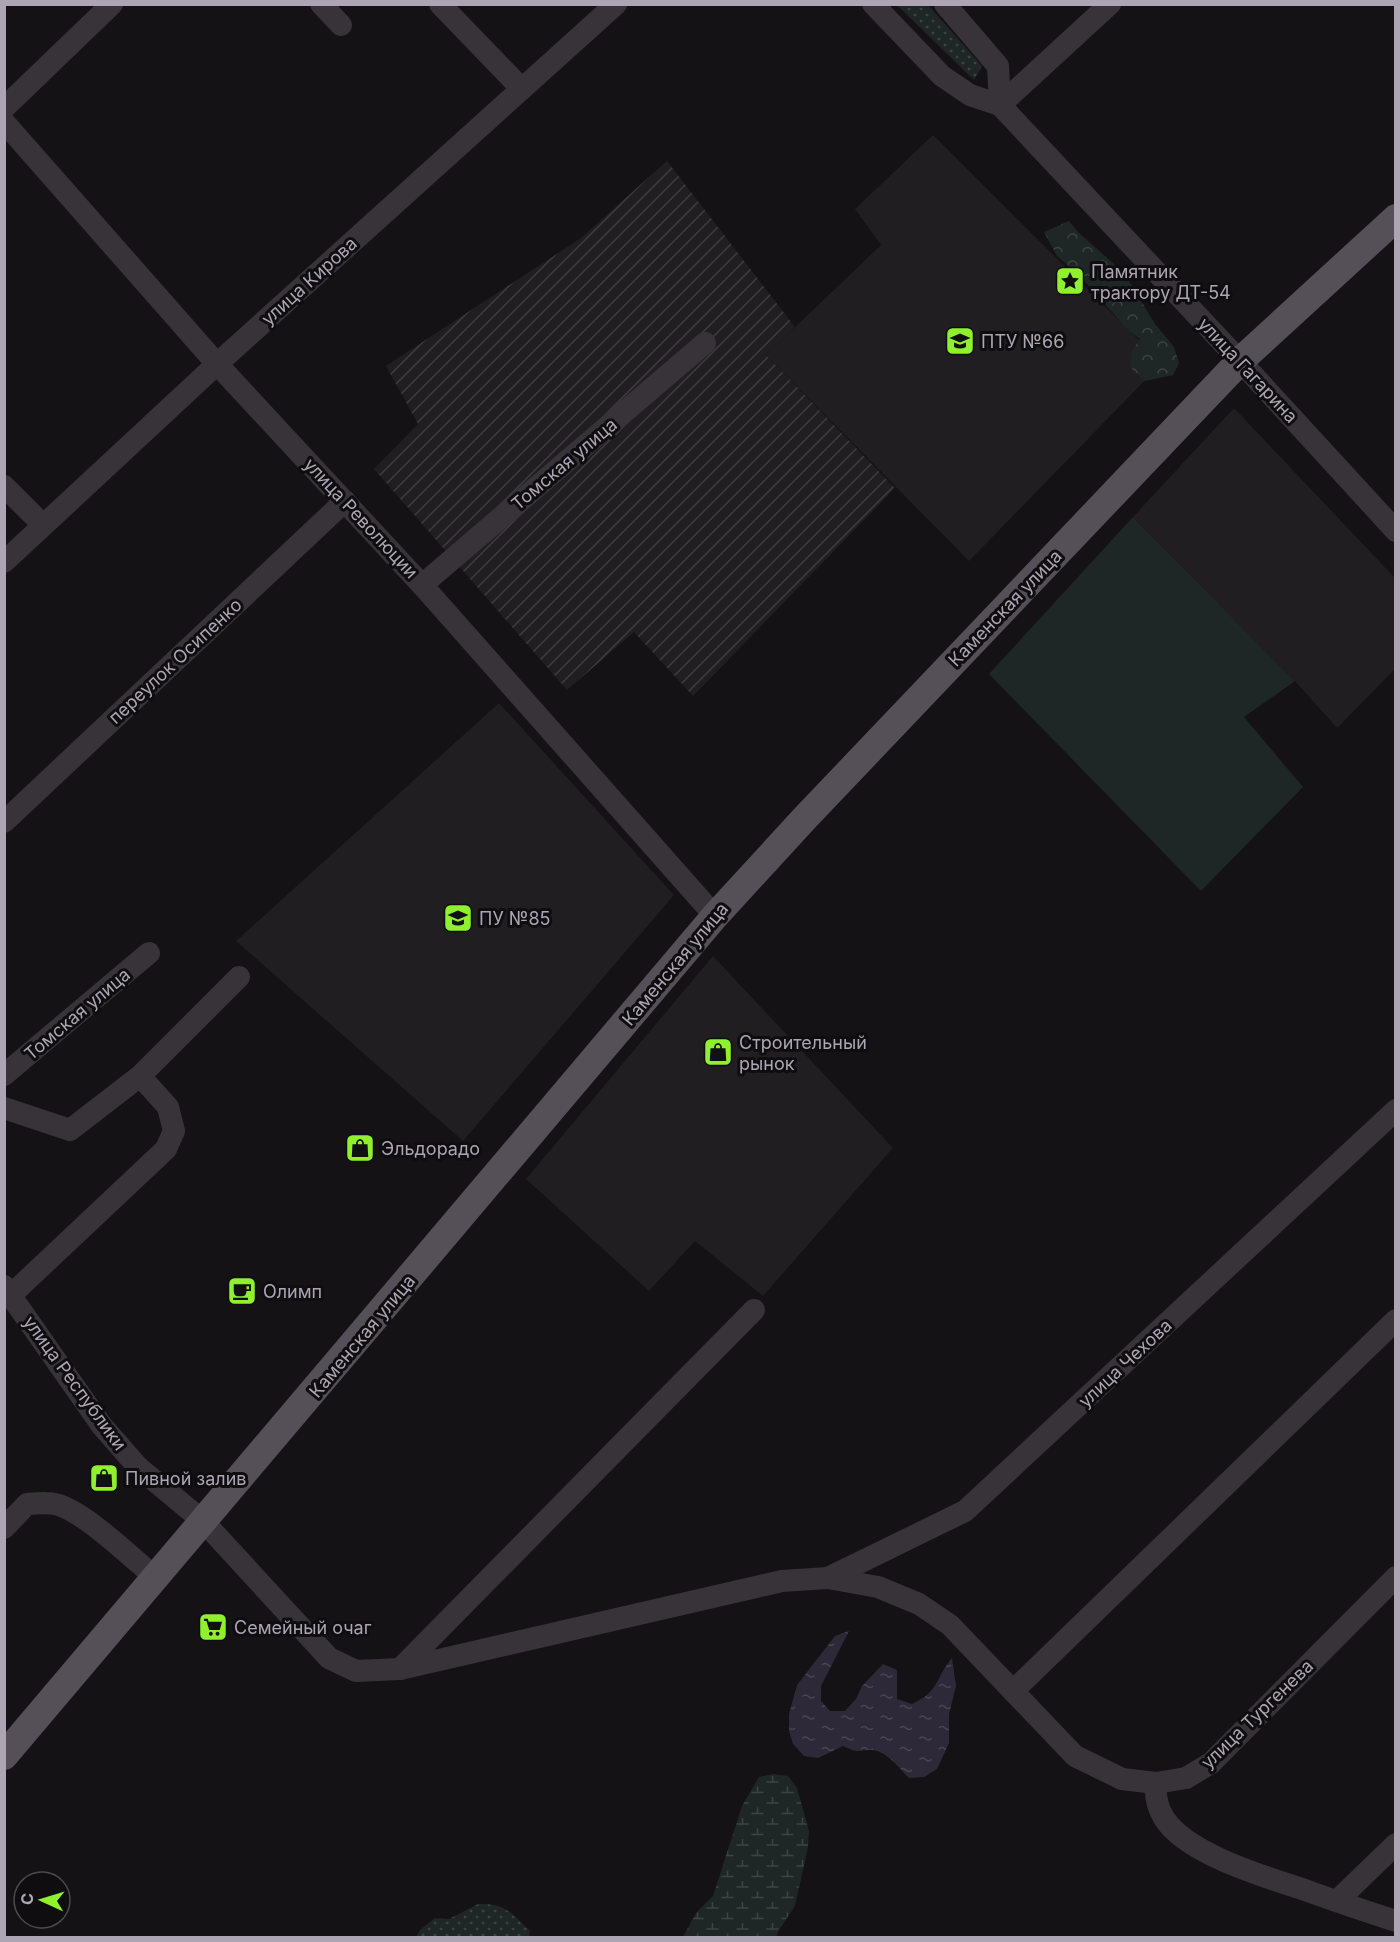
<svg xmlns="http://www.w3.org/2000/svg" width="1400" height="1942" viewBox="0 0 1400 1942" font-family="Inter,sans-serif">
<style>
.built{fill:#211e21}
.industrial{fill:url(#industrial-furrows)}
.grass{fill:url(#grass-dots)}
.forest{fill:url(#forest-crowns)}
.wetland{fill:url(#wetland-marsh)}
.garden{fill:#1f2726}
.water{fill:url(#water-ripples)}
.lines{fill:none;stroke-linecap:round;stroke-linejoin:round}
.minor{stroke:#373339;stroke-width:22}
.major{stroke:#554f58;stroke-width:28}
.labels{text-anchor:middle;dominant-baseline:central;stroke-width:6;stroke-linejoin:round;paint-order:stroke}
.poi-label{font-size:18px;fill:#ada4b4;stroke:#0f0d0f;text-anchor:start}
.street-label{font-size:18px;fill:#ada4b4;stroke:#0f0d0f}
</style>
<defs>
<pattern id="industrial-furrows" width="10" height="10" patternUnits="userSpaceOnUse" patternTransform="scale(1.5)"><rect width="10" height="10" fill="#211e21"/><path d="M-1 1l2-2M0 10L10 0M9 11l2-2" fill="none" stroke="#3f3c3f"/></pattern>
<pattern id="grass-dots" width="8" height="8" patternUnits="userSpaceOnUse" patternTransform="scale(1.5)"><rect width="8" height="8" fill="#1f2726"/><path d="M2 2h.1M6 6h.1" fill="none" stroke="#3d4343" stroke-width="1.8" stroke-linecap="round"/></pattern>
<pattern id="forest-crowns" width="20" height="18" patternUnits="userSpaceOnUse" patternTransform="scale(1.5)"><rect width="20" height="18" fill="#1f2726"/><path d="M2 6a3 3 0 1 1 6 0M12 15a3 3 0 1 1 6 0" fill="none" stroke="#3d4343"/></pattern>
<pattern id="wetland-marsh" width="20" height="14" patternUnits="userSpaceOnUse" patternTransform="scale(1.5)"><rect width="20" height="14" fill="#1f2726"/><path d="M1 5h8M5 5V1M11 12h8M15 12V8" fill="none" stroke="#3d4343"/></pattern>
<pattern id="water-ripples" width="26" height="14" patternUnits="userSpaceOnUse" patternTransform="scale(1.5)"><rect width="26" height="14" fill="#2d2938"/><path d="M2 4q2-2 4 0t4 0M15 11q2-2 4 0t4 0" fill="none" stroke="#494552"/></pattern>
</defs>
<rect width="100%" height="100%" fill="#141214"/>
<g class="built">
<polygon points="933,135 1162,363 969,561 766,355 881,245 855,209"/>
<polygon points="1234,408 1395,578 1395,669 1337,728 1295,681 1133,517"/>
<polygon points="499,703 674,895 463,1141 236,941"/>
<polygon points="713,956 893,1148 763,1296 695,1241 649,1291 526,1179"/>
</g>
<polygon class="industrial" points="667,161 795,327 766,355 895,488 693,696 634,632 567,690 374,469 418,424 386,366 581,238"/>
<g class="grass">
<polygon points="897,5 928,5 982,66 974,80"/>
<path d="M 478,1904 C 506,1903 511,1913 530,1931 L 529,1937 L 416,1937 L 420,1930 L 435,1918 L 449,1919 Z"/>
</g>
<polygon class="forest" points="1069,221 1079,233 1124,273 1155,324 1174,347 1179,363 1173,375 1145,381 1130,367 1132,351 1140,339 1129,331 1079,275 1057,256 1044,232"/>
<polygon class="wetland" points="773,1774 788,1776 797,1788 809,1831 808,1847 795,1906 779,1930 776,1937 683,1937 696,1913 713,1896 742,1806 759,1777"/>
<polygon class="garden" points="1133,517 1295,681 1244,717 1303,787 1201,891 989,674"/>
<path class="water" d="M 849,1631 L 821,1686 L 821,1701 L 830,1711 L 845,1711 L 856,1699 L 862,1686 L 883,1664 L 897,1670 L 897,1699 L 912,1704 C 940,1691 935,1678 952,1658 L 956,1686 L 949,1714 L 949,1743 L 937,1769 L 924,1777 L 909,1778 C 899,1768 886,1750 871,1750 C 855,1750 860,1754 843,1746 L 818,1758 L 804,1756 L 793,1744 L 789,1731 L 789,1714 L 797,1685 L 835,1636 Z"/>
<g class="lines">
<g class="minor">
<polyline points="321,4 341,25"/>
<polyline points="440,4 522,89"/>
<polyline points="873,4 942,76 970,95 1000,105 1240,361 1396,531"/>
<polyline points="945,4 998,66 1000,105"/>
<polyline points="1000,105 1110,4"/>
<polyline points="4,108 112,4"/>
<polyline points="4,122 217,364 422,585 715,916"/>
<polyline points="4,486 43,525"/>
<polyline points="4,562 217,364 616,4"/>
<polyline points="422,585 705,343"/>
<polyline points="4,822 345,501"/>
<polyline points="4,1075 149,953"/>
<polyline points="4,1108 70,1130 140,1076 239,977"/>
<polyline points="4,1286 102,1426 138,1467 204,1522 329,1658 356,1671 400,1669 782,1581 828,1578 878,1587 919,1604 950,1625 1075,1756 1122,1779 1156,1783 1186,1778 1211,1763 1396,1577"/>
<polyline points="11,1295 166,1149 174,1131 168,1107 140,1076"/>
<path d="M 4,1528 L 27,1504 C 38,1503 49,1502 59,1505 C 88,1515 132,1558 156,1578"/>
<polyline points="828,1578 965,1511 1396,1110"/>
<polyline points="400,1669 754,1310"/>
<polyline points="1013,1691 1396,1320"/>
<path d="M 1156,1783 C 1155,1796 1157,1807 1164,1818 C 1186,1854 1266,1877 1305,1890 C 1335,1901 1365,1911 1396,1921"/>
<polyline points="1337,1901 1396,1844"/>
</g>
<polyline class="major" points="4,1756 715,916 804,819 1240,361 1396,218"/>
</g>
<defs>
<g id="sight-square" transform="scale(1.5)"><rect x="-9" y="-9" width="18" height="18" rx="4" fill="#8ff12e" stroke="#0f0d0f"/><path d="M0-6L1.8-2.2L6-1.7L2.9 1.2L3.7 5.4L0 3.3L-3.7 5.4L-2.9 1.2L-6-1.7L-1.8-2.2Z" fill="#111"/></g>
<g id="university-square" transform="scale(1.5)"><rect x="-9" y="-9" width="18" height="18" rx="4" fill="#8ff12e" stroke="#0f0d0f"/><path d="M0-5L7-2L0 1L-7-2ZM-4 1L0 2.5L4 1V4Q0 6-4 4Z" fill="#111"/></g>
<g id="shop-square" transform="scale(1.5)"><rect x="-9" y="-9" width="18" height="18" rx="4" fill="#8ff12e" stroke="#0f0d0f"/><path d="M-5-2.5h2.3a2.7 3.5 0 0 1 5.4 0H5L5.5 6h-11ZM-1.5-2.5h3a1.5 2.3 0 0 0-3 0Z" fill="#111"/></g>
<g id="cafe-square" transform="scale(1.5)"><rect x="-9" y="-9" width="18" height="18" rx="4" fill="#8ff12e" stroke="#0f0d0f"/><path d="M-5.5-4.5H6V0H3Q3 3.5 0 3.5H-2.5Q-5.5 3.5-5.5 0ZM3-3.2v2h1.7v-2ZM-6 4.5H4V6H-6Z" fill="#111"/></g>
<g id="supermarket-square" transform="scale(1.5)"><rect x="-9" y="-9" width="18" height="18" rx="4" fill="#8ff12e" stroke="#0f0d0f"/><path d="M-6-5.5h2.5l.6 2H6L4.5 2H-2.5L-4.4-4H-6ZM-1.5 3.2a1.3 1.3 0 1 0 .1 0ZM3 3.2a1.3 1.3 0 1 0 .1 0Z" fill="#111"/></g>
</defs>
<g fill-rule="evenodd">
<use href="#sight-square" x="1070" y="281"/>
<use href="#university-square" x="960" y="341"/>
<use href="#university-square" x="458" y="918"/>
<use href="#shop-square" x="718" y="1052"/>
<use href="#shop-square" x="360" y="1148"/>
<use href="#cafe-square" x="242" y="1291"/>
<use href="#shop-square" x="104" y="1478"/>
<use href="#supermarket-square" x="213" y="1627"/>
</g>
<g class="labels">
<g class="poi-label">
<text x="1091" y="271">Памятник<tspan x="1091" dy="21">трактору ДТ-54</tspan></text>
<text x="981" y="341">ПТУ №66</text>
<text x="479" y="918">ПУ №85</text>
<text x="739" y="1042">Строительный<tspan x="739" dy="21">рынок</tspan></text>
<text x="381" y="1148">Эльдорадо</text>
<text x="263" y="1291">Олимп</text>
<text x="125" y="1478">Пивной залив</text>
<text x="234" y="1627">Семейный очаг</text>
</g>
<g class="street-label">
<text transform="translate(309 281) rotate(-42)">улица Кирова</text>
<text transform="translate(1248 370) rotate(47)">улица Гагарина</text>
<text transform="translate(564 464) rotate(-40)">Томская улица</text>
<text transform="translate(361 518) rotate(47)">улица Революции</text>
<text transform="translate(1005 608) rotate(-46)">Каменская улица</text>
<text transform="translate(175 661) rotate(-43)">переулок Осипенко</text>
<text transform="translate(675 964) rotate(-50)">Каменская улица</text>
<text transform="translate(77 1014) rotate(-40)">Томская улица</text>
<text transform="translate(362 1336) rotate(-50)">Каменская улица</text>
<text transform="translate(1125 1363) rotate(-43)">улица Чехова</text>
<text transform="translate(75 1383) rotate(54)">улица Республики</text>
<text transform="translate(1257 1714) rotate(-44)">улица Тургенева</text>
</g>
</g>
<rect width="1400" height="1942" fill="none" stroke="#ada4b4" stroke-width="12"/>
<g transform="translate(42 1900) rotate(274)"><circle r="28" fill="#0f0d0f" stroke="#4e4951" stroke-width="1.5"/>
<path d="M0-4.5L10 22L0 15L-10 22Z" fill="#8ff12e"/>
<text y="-9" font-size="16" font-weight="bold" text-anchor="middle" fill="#ada4b4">С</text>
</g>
</svg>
